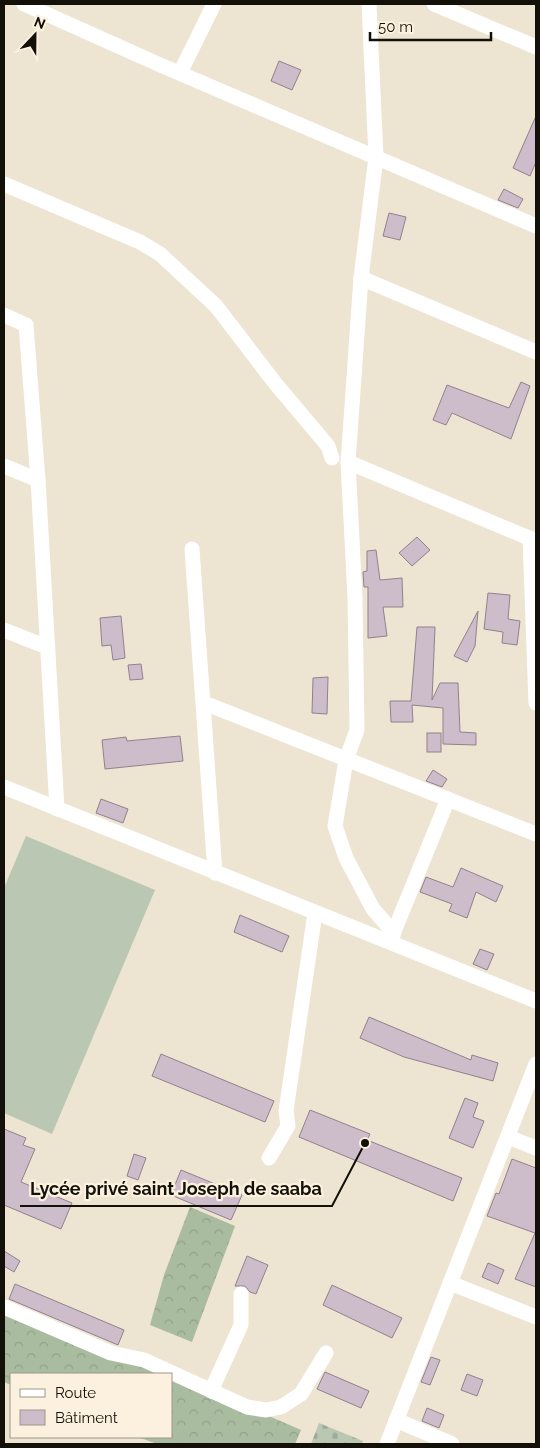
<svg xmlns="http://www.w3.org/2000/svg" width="540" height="1448" viewBox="0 0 540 1448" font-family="Raleway,sans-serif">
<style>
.forest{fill:url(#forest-crowns)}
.cemetery{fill:url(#cemetery-stones)}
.pitch{fill:#bac7b3}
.building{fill:#cdbcc9;stroke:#92818e}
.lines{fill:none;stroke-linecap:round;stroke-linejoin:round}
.minor{stroke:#fff;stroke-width:15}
.leader{fill:none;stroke:#131009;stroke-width:2}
.callout-dot{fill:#131009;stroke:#fbf1de;stroke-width:2}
.callout-label{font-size:18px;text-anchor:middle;font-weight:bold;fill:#131009;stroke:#fbf1de;stroke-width:4.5;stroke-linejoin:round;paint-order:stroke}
</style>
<defs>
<pattern id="forest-crowns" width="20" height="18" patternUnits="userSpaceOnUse" patternTransform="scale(1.25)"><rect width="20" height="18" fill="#a9bca0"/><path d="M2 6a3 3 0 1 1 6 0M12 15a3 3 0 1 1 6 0" fill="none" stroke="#91a188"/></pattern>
<pattern id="cemetery-stones" width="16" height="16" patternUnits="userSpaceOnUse" patternTransform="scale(1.25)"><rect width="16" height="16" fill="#bac7b3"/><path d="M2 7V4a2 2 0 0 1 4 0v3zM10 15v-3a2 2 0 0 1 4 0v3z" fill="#9faa99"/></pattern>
</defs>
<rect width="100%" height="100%" fill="#ede4d1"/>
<g class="forest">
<polygon points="190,1207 235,1226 192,1342 150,1325 164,1275"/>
<polygon points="4,1300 301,1430 295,1444 157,1444 138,1437 171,1437 171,1374 11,1374 11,1385 4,1382"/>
</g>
<polygon class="cemetery" points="319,1423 363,1441 362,1444 311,1444"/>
<polygon class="pitch" points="26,836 155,890 52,1134 4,1113 4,888"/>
<g class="building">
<polygon points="279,61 301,70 292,90 271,81"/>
<polygon points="536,116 536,162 530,176 513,168"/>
<polygon points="504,189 523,199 518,208 498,200"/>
<polygon points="389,213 406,217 400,240 383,236"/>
<polygon points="521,382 530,386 511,439 452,413 446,425 433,420 447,385 509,408"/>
<polygon points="417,537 430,550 412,566 399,553"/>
<polygon points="376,550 380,580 402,578 403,607 383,607 387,636 368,638 368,587 364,587 363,572 367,571 367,551"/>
<polygon points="488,593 510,595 508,619 520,621 517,645 502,643 503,632 484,629"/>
<polygon points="478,611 475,646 467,662 454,656"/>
<polygon points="121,616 125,658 113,660 111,645 102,646 100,618"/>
<polygon points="417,627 435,627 432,700 440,683 458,683 460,732 476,733 476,745 443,744 443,708 412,705 413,722 391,722 390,701 411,701"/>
<polygon points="141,664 143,679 130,680 128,665"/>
<polygon points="328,677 327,714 312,713 313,678"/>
<rect x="427" y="733" width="14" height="19"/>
<polygon points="180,736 183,761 105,769 102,740 126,737 127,741"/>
<polygon points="433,770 447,779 442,787 426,781"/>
<polygon points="101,799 128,809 123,823 96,813"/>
<polygon points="461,868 503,886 496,902 476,892 467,918 449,911 452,904 420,892 426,877 453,887"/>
<polygon points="240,915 289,936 282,952 234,932"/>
<polygon points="480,949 494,954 487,970 473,964"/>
<polygon points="369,1017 471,1060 472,1055 498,1063 493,1081 404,1057 360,1038"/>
<polygon points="161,1054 274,1101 265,1122 152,1076"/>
<polygon points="465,1098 478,1103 473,1117 484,1121 473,1148 449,1138"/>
<polygon points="310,1110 370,1134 367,1140 462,1178 453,1201 299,1137"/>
<polygon points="4,1129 26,1138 23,1145 35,1149 21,1182 72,1203 61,1229 4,1205"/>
<polygon points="134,1154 146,1158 138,1180 127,1176"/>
<polygon points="512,1159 536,1168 536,1287 515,1279 535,1233 487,1216 496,1193 499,1194"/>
<polygon points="181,1170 242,1195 231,1220 171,1195"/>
<polygon points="4,1251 20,1261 14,1272 4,1266"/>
<polygon points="247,1256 268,1265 256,1294 250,1292 245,1286 235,1286"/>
<polygon points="488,1263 504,1270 498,1284 482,1277"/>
<polygon points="15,1284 124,1330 118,1345 9,1299"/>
<polygon points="332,1285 402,1318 392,1338 323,1305"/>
<polygon points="431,1357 440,1360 430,1385 421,1382"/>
<polygon points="325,1372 369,1391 361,1408 317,1389"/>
<polygon points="467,1374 483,1380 477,1396 461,1390"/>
<polygon points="427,1408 444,1415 439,1428 422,1421"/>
</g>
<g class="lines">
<g class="minor">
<polyline points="24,4 158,64 536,226"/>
<polyline points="369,4 376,157 361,278 348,462 355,598 357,730 346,760 335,826 346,858 373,909 394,933"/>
<polyline points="434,4 536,47"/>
<polyline points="180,73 214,4"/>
<polyline points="4,184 140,242 160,254 216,306 275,383 328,446 332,458"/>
<polyline points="361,278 536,352"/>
<polyline points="4,315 26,325 38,480 57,809"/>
<polyline points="348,462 536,541"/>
<polyline points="4,466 38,480"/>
<polyline points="530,538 536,703"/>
<polyline points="192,549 215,873"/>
<polyline points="4,630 47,647"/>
<polyline points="204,703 536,834"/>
<polyline points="4,787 536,1001"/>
<polyline points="391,939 448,799"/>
<polyline points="508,1137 536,1148"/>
<polyline points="269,1158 288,1126 286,1111 315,913"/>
<polyline points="450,1283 536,1317"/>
<polyline points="4,1307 111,1353 144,1360 247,1407 266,1410 281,1407 301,1394 326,1353"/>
<polyline points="211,1391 241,1325 241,1294"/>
<polyline points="396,1420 452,1444"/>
<polyline points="387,1444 536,1064"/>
</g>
</g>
<path class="leader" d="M365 1143L332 1206H20"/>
<circle class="callout-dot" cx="365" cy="1143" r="5"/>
<g class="callout-label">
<text x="176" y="1195">Lycée privé saint Joseph de saaba</text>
</g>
<rect width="540" height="1448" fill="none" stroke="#131009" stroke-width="10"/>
<rect x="10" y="1373" width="162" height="65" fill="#fbf1de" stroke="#9e9789"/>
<rect x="20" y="1389" width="25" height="8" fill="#ffffff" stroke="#9e9789"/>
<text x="55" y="1398" font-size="15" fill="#131009">Route</text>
<rect x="20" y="1410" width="25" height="15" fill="#cdbcc9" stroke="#9e9789"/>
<text x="55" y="1423" font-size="15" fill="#131009">Bâtiment</text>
<g transform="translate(35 35) rotate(22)" stroke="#fbf1de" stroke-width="4" paint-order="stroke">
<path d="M0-4L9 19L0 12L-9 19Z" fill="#131009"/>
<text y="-8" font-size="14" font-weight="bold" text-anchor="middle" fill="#131009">N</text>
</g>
<path d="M370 32v8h121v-8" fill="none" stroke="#131009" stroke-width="2.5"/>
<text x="378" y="32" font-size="15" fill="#131009" stroke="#fbf1de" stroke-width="4" paint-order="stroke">50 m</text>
</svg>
